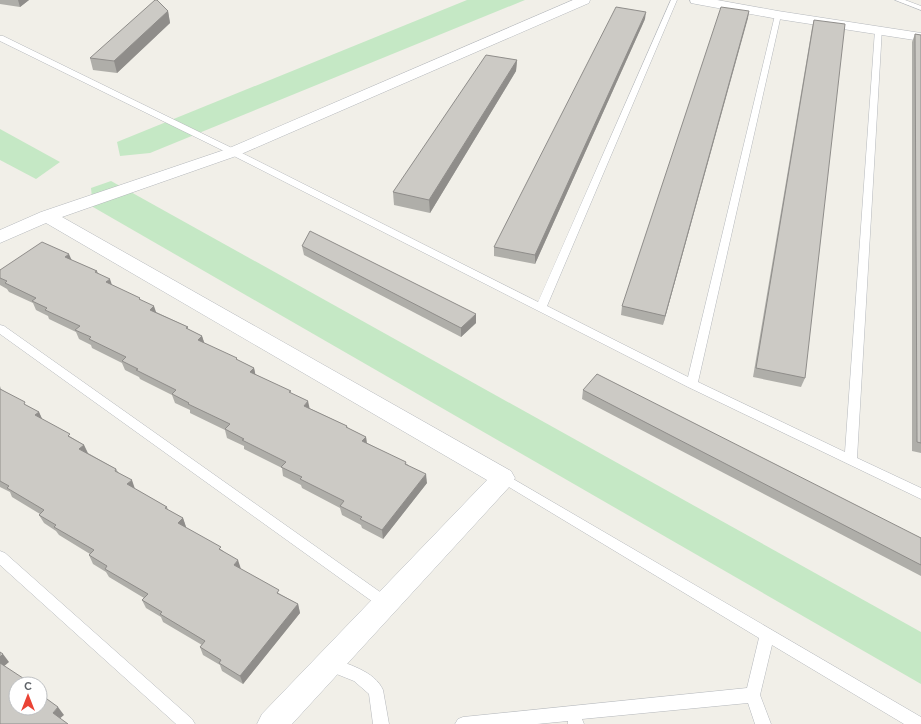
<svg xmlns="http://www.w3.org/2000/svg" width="921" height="724" viewBox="0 0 921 724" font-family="Raleway,sans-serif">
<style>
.green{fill:#c5e8c5}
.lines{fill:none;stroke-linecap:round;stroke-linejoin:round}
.lane-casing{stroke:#b5b8bc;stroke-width:1}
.street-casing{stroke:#b5b8bc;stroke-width:1}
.lane{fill:#fff;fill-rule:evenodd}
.street{fill:#fff;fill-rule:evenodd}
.wall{fill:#afaea9}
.shaded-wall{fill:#8f8d8a}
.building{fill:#cccac5;stroke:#8f8d8a}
</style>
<rect width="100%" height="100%" fill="#f1efe8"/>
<g class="green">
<polygon points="467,0 525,0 150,153 120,156 117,142"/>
<polygon points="0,129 60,162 36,179 0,160"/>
<polygon points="111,181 921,632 921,684 93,207 91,188"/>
</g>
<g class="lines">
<g class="lane-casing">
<g id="lane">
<polygon points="671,0 677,0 547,306 688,377 775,15 780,14 781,15 698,382 845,452 875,30 879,28 882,28 857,458 921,488 921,499 688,387 230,154 0,41 0,36 3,36 236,150 538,302"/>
<polygon points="895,0 905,0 921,6 921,10"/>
<polygon points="0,325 4,326 390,599 392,603 390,607 385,609 380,607 0,334"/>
<polygon points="503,473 921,717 921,724 904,724 772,645 760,695 771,724 755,724 748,703 582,719 584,724 568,724 568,721 537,724 455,724 458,719 463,717 747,688 759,638 499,481 497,478 499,475"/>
<polygon points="0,551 5,553 192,719 195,724 176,724 0,565"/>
<path d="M 329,657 C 347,664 375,671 383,690 L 389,724 L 373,724 L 369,694 L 354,681 L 324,669 L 322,664 L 324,659 Z"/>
</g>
</g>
<g class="street-casing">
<g id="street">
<polygon points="573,0 590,0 589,3 239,155 62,217 511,471 515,478 511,485 292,724 257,724 262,714 487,480 46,223 0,243 0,230 41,212 227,149"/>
<polygon points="690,0 717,0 778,11 921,33 921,41 778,19 696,4 691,3"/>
</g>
</g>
<use href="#lane" class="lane"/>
<use href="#street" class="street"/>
</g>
<g class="wall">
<polygon points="0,0 29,0 20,7 0,4"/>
<polygon points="168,11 170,23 117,73 93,70 90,58"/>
<polygon points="749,11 663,325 621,315 622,306"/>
<polygon points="645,19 535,264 494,256 494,247"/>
<polygon points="814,20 805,378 801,387 753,377 812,28"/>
<polygon points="915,34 921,35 921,453 912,451 912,42"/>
<polygon points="517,60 516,71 430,213 394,205 393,192"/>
<polygon points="302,246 476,323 461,337 304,255"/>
<polygon points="71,260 97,271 98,273 112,285 141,300 156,312 188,327 188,329 202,336 204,343 254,368 255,374 291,393 309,408 347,426 348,428 366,437 367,443 407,464 427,483 383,539 362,528 361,525 342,515 340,508 302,488 301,485 283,476 282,468 244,449 244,446 227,438 225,430 190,413 190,410 175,403 172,395 140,379 139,377 125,370 122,363 92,348 91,345 79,339 76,332 49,319 48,316 36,310 33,303 9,292 7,289 0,285 0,270"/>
<polygon points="0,386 1,389 27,406 39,412 42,419 71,437 84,445 88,453 116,469 118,472 135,489 167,507 168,510 183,518 186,527 186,528 222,550 241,569 280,594 298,604 300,613 243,684 222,671 220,665 203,655 200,647 202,645 163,622 161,617 146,608 142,600 144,598 109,577 106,572 93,564 89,555 90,554 59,535 56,531 44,523 39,515 40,514 12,497 10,492 0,487"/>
<polygon points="583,390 921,538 921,576 582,399"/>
</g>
<g class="shaded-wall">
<polygon points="18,0 29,0 20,7"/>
<polygon points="168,11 170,23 117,73 114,61"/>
<polygon points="749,11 748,18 663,325 665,316"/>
<polygon points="646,12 645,19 535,264 535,255"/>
<polygon points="517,60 516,71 430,213 429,200"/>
<polygon points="69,254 73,263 65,257"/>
<polygon points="110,279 113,288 106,282"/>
<polygon points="154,306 157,315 150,310"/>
<polygon points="476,314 476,323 461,337 461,328"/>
<polygon points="202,336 205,345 198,340"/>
<polygon points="254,368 256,377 250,372"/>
<polygon points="308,401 310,410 304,406"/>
<polygon points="39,412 43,421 35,415"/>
<polygon points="366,437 367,446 362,441"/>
<polygon points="84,445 88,454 79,449"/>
<polygon points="426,474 427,483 383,539 382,530"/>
<polygon points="132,480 135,489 127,484"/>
<polygon points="183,518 186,527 182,532 178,523"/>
<polygon points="238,560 241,569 234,565"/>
<polygon points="298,604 300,613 243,684 240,676"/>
<polygon points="3,654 9,662 2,668 0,665 0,657"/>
<polygon points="41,690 46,698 40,695 40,691"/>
<polygon points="58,707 64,715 58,720 53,713"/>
</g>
<g class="building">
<polygon points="155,0 157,0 168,11 114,61 90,58"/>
<polygon points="616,7 646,12 535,255 494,247"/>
<polygon points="721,7 749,11 665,316 622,306"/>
<polygon points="814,20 845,24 805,378 756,368"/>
<polygon points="915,34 921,35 921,443 917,442"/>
<polygon points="486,55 517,60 429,200 393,192"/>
<polygon points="310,231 476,314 461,328 302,246"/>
<polygon points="42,242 69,254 65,257 97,271 95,272 110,279 106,282 140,298 139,299 154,306 150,310 188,327 186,328 202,336 198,340 237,358 236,359 254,368 250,372 291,391 289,392 308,401 304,406 347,426 346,427 366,437 362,441 406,462 405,464 426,474 382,530 360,519 362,517 340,506 344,501 300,479 302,477 281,467 286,462 242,440 244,439 225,429 230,424 188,404 189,403 172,394 176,390 136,370 138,369 122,361 126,357 89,339 91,337 75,330 80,326 45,310 47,308 32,301 36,298 5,283 7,281 0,278 0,270"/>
<polygon points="597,374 921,538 921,565 583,390"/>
<polygon points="0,389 25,402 24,404 39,412 35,415 70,434 68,436 84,445 79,449 116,469 115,471 132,480 127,484 167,507 165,508 183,518 178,523 221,547 219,549 238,560 234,565 279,590 277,593 298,604 240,676 219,663 221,660 200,647 205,641 160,614 162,612 142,600 148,594 105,569 107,566 89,555 94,550 54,527 56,525 39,515 44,510 7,488 9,486 0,481"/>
<polygon points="0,652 3,654 0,657"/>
<polygon points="0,663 32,684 16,684 16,708 40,708 40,694 58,707 53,713 68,724 0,724"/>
</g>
<g transform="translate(28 696)"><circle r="19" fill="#ffffff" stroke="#bfc1c3"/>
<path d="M0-3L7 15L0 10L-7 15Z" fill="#ea4335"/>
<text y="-6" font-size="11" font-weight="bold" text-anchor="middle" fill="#5f6368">С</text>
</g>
</svg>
